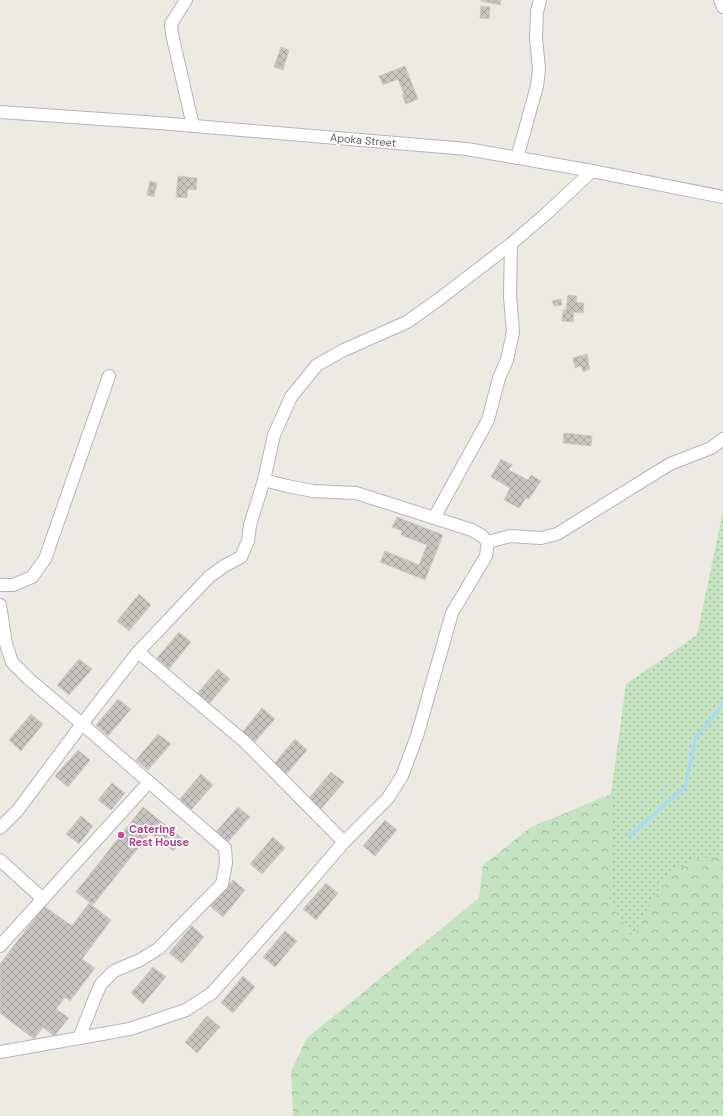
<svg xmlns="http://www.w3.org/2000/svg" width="723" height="1116" viewBox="0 0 723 1116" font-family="'DM Sans',sans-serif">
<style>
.grass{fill:url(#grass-dots)}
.forest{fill:url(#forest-crowns)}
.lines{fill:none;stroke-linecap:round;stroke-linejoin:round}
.stream{stroke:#a6dbf9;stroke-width:3}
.building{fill:url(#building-cross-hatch);stroke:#d1cbc2}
.minor-casing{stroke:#b3b6b9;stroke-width:14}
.minor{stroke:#fff;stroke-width:12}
.hotel-dot{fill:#d1479c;stroke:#fff;stroke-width:1.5}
.labels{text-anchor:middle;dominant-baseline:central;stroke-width:3.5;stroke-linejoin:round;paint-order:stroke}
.street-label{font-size:11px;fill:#5b5f63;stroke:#fff}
.hotel-label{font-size:11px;font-weight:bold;fill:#b23c85;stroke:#fff;text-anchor:start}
</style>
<defs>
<pattern id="grass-dots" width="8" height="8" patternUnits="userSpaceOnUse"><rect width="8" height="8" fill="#c3e3c1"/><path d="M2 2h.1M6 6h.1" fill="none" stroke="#a1bba0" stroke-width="1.8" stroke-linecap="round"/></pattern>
<pattern id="forest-crowns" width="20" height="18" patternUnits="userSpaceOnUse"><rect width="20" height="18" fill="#c3e3c1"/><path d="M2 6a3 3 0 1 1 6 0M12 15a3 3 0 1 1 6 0" fill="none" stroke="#a1bba0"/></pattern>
<pattern id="building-cross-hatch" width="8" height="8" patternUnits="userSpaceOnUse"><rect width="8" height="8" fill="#c8c5c0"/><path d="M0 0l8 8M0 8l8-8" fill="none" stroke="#a5a3a0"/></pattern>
</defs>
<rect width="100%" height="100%" fill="#edeae3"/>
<polygon class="grass" points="723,512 723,857 698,859 668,874 632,938 610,901 611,794 626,684 697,635"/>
<polygon class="forest" points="611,794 610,901 632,938 668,874 698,859 723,857 723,1116 293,1116 291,1071 307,1038 479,898 483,865 531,827"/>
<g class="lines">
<polyline class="stream" points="629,836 685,787 695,739 723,704"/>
</g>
<g class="building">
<polygon points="481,0 501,0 500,5 481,1"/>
<polygon points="481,6 490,7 489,19 480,18"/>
<polygon points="281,47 289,50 283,70 274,67"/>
<polygon points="405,66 418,99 406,104 402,95 404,94 398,79 383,85 379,76"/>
<polygon points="178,176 197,178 196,190 188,189 187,198 176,197"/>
<polygon points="150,181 157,183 154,197 147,195"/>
<polygon points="568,295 577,296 576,302 584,303 583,313 574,312 573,322 562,321 563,310 566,310"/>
<polygon points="561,299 562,305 554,306 552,301"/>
<polygon points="587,354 589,363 588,363 590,369 583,372 581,366 575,368 573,358"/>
<polygon points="564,433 592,436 591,446 563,443"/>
<polygon points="501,459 512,465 509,470 528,480 531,475 541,481 529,499 526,498 519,508 504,500 510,488 491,477"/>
<polygon points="397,517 443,535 425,580 380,562 385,551 419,565 427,545 401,535 402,531 392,527"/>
<polygon points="139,594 151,605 129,631 117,621"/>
<polygon points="179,632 191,642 169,669 157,658"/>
<polygon points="79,659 92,669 69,695 57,685"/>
<polygon points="218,669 230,679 208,705 196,695"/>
<polygon points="118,699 131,709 108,736 96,725"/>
<polygon points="262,708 275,719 252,745 240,735"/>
<polygon points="31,714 43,724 21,751 9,740"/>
<polygon points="158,734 171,744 148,770 136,760"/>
<polygon points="295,739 307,750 285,776 272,766"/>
<polygon points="78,750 90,760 68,787 55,776"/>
<polygon points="331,772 344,782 321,809 309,798"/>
<polygon points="201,774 213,785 190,811 178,801"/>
<polygon points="112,783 125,793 111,810 98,800"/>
<polygon points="143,807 183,839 173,851 150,833 93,905 76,892"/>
<polygon points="238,807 250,817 227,843 215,833"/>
<polygon points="81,816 93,826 79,844 66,834"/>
<polygon points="385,820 397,830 375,856 363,846"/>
<polygon points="273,837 285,848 262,874 250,864"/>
<polygon points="233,880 245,890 223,917 210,906"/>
<polygon points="326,883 338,893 316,920 303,909"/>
<polygon points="89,903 111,920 82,959 95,968 70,1001 65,997 56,1009 69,1018 54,1036 43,1027 34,1039 0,1013 0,964 44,906 72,926"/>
<polygon points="192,926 204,937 182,963 169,953"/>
<polygon points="285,931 297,941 275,967 263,957"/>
<polygon points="153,967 166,977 143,1004 131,993"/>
<polygon points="243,976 255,987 233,1013 221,1003"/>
<polygon points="207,1016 220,1027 197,1053 185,1042"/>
</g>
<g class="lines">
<g class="minor-casing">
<g id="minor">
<polyline points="186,0 171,24 172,34 193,126"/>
<polyline points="720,0 723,7"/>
<polyline points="0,112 159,123 467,149 592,171 723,197"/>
<polyline points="517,158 537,86 539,69 536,38 537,12 540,0"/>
<polyline points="264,480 287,486 313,491 356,493 472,530 482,536 488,542"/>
<polyline points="434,518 488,420 499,378 507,360 513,332 510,296 511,244"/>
<polyline points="488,542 510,536 541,538 557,534 670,464 711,448 723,439"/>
<polyline points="0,585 13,585 32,577 45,559 109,376"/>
<polyline points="0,605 6,644 12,662 30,680 82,724 225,848 226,863 222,884 158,949 140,960 114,971 101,984 96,995 79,1038"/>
<polyline points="138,652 245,742 344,842"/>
<polyline points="0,828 18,810 82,724 138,652 209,577 224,566 241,557 248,541 250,525 264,480 274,435 291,397 317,365 344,350 407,322 438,300 511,244 547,213 592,171"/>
<polyline points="0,860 43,899"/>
<polyline points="0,946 149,782"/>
<polyline points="0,1052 130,1029 186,1010 212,993 283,913 344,842 388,798 402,776 417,736 452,613 486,556 488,542"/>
</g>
</g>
<use href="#minor" class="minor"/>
</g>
<circle class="hotel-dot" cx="121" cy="835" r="4"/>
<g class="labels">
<g class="street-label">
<text transform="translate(363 140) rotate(5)">Apoka Street</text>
</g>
<g class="hotel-label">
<text x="129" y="829">Catering<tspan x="129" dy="13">Rest House</tspan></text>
</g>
</g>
</svg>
